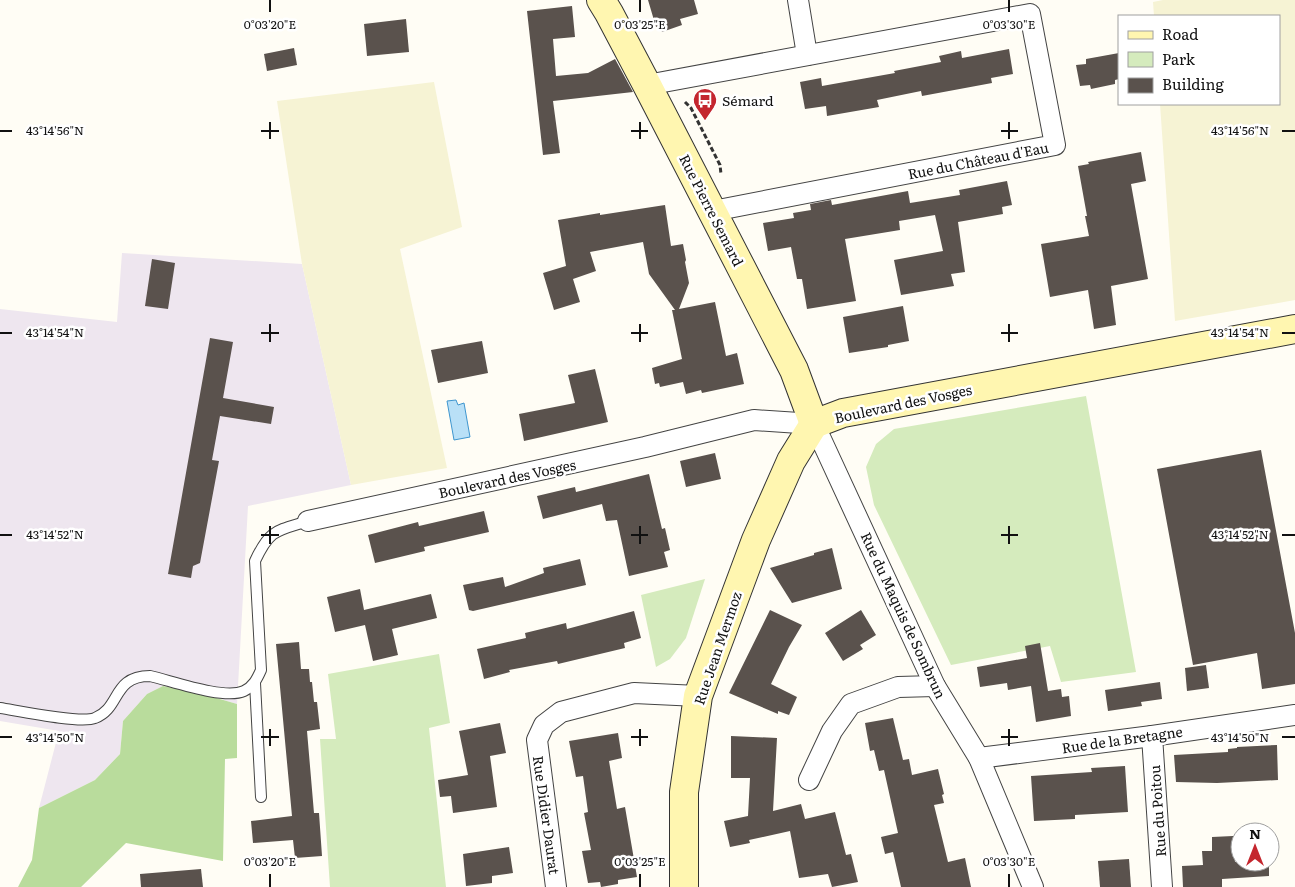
<svg xmlns="http://www.w3.org/2000/svg" width="1295" height="887" viewBox="0 0 1295 887" font-family="Literata,serif">
<style>
.industrial{fill:#eee6ef}
.farmland{fill:#f6f3d4}
.green{fill:#d5ebbd}
.forest{fill:#b9dc9c}
.water{fill:#b9e0f7;stroke:#3f96cf}
.building{fill:#5a524d}
.lines{fill:none;stroke-linecap:round;stroke-linejoin:round}
.lane-casing{stroke:#444;stroke-width:12}
.street-casing{stroke:#444;stroke-width:22}
.secondary-casing{stroke:#333;stroke-width:30}
.path{stroke:#333;stroke-width:3;stroke-dasharray:5 2.5;stroke-linecap:butt}
.lane{stroke:#fff;stroke-width:10}
.street{stroke:#fff;stroke-width:20}
.secondary{stroke:#fff6b0;stroke-width:28}
.ticks{fill:none;stroke:#111;stroke-width:2}
.labels{text-anchor:middle;dominant-baseline:central;stroke-width:5;stroke-linejoin:round;paint-order:stroke}
.poi-label{font-size:14px;fill:#111;stroke:#fff;text-anchor:start}
.street-label{font-size:14px;fill:#111;stroke:#fff}
.ticks-label{font-size:12px;text-anchor:middle;fill:#111;stroke:#fff;stroke-width:5;stroke-linejoin:round;paint-order:stroke}
</style>
<rect width="100%" height="100%" fill="#fffdf5"/>
<polygon class="industrial" points="122,253 302,264 351,485 248,506 237,704 206,695 163,686 147,694 123,721 120,754 95,780 39,808 59,731 0,721 0,309 117,322"/>
<g class="farmland">
<polygon points="1163,0 1295,0 1295,300 1175,321 1160,104 1279,104 1279,16 1154,16 1153,2"/>
<polygon points="434,82 462,227 400,249 447,468 351,485 302,264 277,101"/>
</g>
<g class="green">
<polygon points="1086,396 1136,672 1061,682 1050,646 951,665 874,505 866,467 876,444 894,429"/>
<polygon points="705,579 686,638 670,659 656,667 641,595"/>
<polygon points="439,654 450,723 429,728 446,887 330,887 320,739 336,739 328,674"/>
</g>
<polygon class="forest" points="163,686 206,695 237,704 237,758 225,759 223,861 126,843 81,887 18,887 32,860 39,808 95,780 120,754 123,721 147,694"/>
<polygon class="water" points="456,400 458,405 464,403 470,437 454,440 447,401"/>
<g class="building">
<polygon points="648,0 694,0 698,14 680,19 682,25 662,32 660,26 656,27"/>
<polygon points="572,6 575,37 553,39 556,76 588,73 615,59 633,92 553,101 560,153 543,155 527,11"/>
<polygon points="406,19 409,52 367,56 364,24"/>
<polygon points="294,48 297,65 267,71 264,54"/>
<polygon points="1009,49 1013,74 991,78 992,83 922,96 921,91 877,100 879,107 827,116 826,106 805,109 800,82 821,78 822,86 895,73 894,71 941,62 939,56 961,51 962,58"/>
<polygon points="1119,53 1119,79 1115,80 1115,84 1091,89 1090,85 1080,86 1076,65 1086,64 1086,59"/>
<polygon points="1141,152 1146,181 1131,184 1148,279 1111,286 1116,325 1094,329 1088,290 1050,297 1041,244 1089,236 1085,216 1087,216 1078,166 1089,164 1088,162"/>
<polygon points="1007,181 1012,205 1002,207 1003,214 958,222 965,272 951,274 954,286 901,295 894,260 943,251 935,215 899,221 900,230 845,239 856,301 807,309 802,279 797,279 791,247 768,251 763,223 794,218 793,213 811,210 810,204 831,200 832,205 908,191 910,203 960,195 959,190"/>
<polygon points="665,205 671,246 683,244 686,260 685,262 689,283 679,309 715,302 726,356 737,353 744,384 702,393 701,390 686,394 683,382 660,387 659,383 655,384 652,368 682,359 672,310 675,310 649,274 643,242 590,252 596,271 573,279 580,302 554,310 543,273 566,266 558,220 600,213 600,215"/>
<polygon points="152,259 175,263 168,309 145,306"/>
<polygon points="903,306 909,341 888,345 888,347 849,353 843,317"/>
<polygon points="210,338 233,342 223,398 274,407 271,424 220,416 212,460 219,461 200,563 193,566 191,578 168,574"/>
<polygon points="482,341 488,373 438,383 431,350"/>
<polygon points="595,369 608,422 524,441 519,414 575,403 568,375"/>
<polygon points="1261,450 1295,633 1295,684 1262,689 1257,653 1193,665 1157,469"/>
<polygon points="715,453 721,479 686,487 680,461"/>
<polygon points="649,474 662,529 665,528 670,550 664,552 668,567 629,576 617,520 606,521 602,504 543,519 537,496 575,487 576,492"/>
<polygon points="484,511 489,532 424,547 425,551 375,563 368,535 418,522 419,526"/>
<polygon points="832,548 842,589 792,603 770,568 814,555 814,553"/>
<polygon points="580,559 586,585 473,611 469,610 463,585 503,577 505,587 544,573 543,568"/>
<polygon points="360,589 364,610 431,594 437,618 392,629 398,655 373,661 365,625 335,632 327,597"/>
<polygon points="770,610 802,625 789,647 771,684 797,697 789,715 778,711 778,714 729,693"/>
<polygon points="861,610 876,635 860,645 863,649 843,661 825,633"/>
<polygon points="634,611 641,638 624,643 625,648 558,664 557,661 509,670 510,672 484,679 477,649 526,638 525,633 566,623 567,629"/>
<polygon points="299,642 301,669 309,669 310,682 312,682 314,702 317,702 320,729 307,731 314,813 319,813 322,856 295,858 293,840 253,843 251,821 292,816 276,644"/>
<polygon points="1040,643 1048,691 1061,689 1062,697 1069,696 1071,716 1036,722 1031,686 1008,690 1007,683 980,687 977,667 1027,658 1025,646"/>
<polygon points="1206,665 1209,688 1187,691 1185,668"/>
<polygon points="1160,682 1162,699 1141,702 1142,706 1108,711 1105,690"/>
<polygon points="893,718 903,760 909,759 912,775 938,769 944,794 942,795 944,803 934,805 948,862 965,858 971,887 901,887 893,852 885,854 881,837 898,833 884,770 879,771 874,750 870,751 865,723"/>
<polygon points="500,723 506,753 490,756 497,807 453,813 451,796 440,797 438,780 468,775 459,731"/>
<polygon points="618,733 622,758 609,761 617,809 625,807 637,877 618,880 618,884 601,887 600,882 588,883 582,851 591,850 584,813 588,812 583,776 576,777 569,741"/>
<polygon points="731,736 777,738 773,811 801,804 805,819 835,812 846,855 851,854 858,882 832,887 828,874 799,878 790,831 749,840 750,843 730,847 724,821 748,816 750,778 731,778"/>
<polygon points="1277,745 1278,780 1217,783 1176,782 1174,755 1228,752 1228,749 1237,748 1237,747"/>
<polygon points="1125,766 1128,812 1075,815 1075,819 1034,821 1031,776 1092,772 1091,768"/>
<polygon points="1233,836 1235,862 1269,862 1269,876 1222,879 1222,887 1183,887 1182,866 1203,865 1202,851 1212,851 1212,837"/>
<polygon points="509,847 513,873 492,876 492,883 466,886 463,854"/>
<polygon points="1129,859 1131,887 1100,887 1098,861"/>
<polygon points="201,869 203,887 141,887 140,874"/>
</g>
<g class="lines">
<g class="lane-casing">
<g id="lane">
<polyline points="255,683 261,797"/>
<path d="M 0,708 C 19,711 81,724 95,718 C 121,708 112,676 150,676 C 172,681 224,700 244,691 C 253,687 257,679 261,670 L 255,561 C 270,529 276,531 308,521"/>
</g>
</g>
<g class="street-casing">
<g id="street">
<polyline points="798,0 807,55"/>
<polyline points="647,85 1030,14 1055,145 713,211"/>
<polyline points="308,521 645,447 754,420 814,424 935,686 979,758 1033,887"/>
<polyline points="1152,736 1162,887"/>
<polyline points="979,758 1152,736 1295,715"/>
<polyline points="809,780 832,731 851,704 898,687 935,686"/>
<polyline points="556,887 537,740 544,725 561,712 634,693 698,696"/>
</g>
</g>
<g class="secondary-casing">
<g id="secondary">
<polyline points="601,0 609,13 647,85 794,370 814,424"/>
<polyline points="814,424 843,413 1295,329"/>
<polyline points="684,887 684,792 698,696 756,540 791,461 814,424"/>
</g>
</g>
<polyline class="path" points="685,102 691,108 720,165 721,174"/>
<use href="#lane" class="lane"/>
<use href="#street" class="street"/>
<use href="#secondary" class="secondary"/>
</g>
<path class="ticks" d="M 270,0 L 270,12M 640,0 L 640,12M 1009,0 L 1009,12M 270,122 L 270,139M 640,122 L 640,139M 1009,122 L 1009,139M 0,131 L 12,131M 261,131 L 279,131M 631,131 L 648,131M 1001,131 L 1018,131M 1282,131 L 1295,131M 270,324 L 270,342M 640,324 L 640,342M 1009,324 L 1009,342M 0,333 L 12,333M 261,333 L 279,333M 631,333 L 648,333M 1001,333 L 1018,333M 1282,333 L 1295,333M 270,526 L 270,544M 640,526 L 640,544M 1009,526 L 1009,544M 0,535 L 12,535M 261,535 L 279,535M 631,535 L 648,535M 1001,535 L 1018,535M 1282,535 L 1295,535M 270,729 L 270,746M 640,729 L 640,746M 1009,729 L 1009,746M 0,737 L 12,737M 261,737 L 279,737M 631,737 L 648,737M 1001,737 L 1018,737M 1282,737 L 1295,737M 270,874 L 270,887M 640,874 L 640,887M 1009,874 L 1009,887"/>
<defs>
<g id="bus-pin" transform="scale(1.25)"><path d="M0 17L-7.5 6A9.5 9.5 0 1 1 7.5 6Z" fill="#c4262e" stroke="#fff"/><path d="M-5-6H5V4H4V6H2V4H-2V6H-4V4H-5ZM-3.5-4V0h7V-4ZM-3.5 1.2v1.5H-2V1.2ZM2 1.2v1.5H3.5V1.2Z" fill="#fff"/></g>
</defs>
<g fill-rule="evenodd">
<use href="#bus-pin" x="705" y="100"/>
</g>
<g class="labels">
<g class="poi-label">
<text x="722" y="100">Sémard</text>
</g>
<g class="street-label">
<text transform="translate(978 160) rotate(-11)">Rue du Château d'Eau</text>
<text transform="translate(712 210) rotate(63)">Rue Pierre Semard</text>
<text transform="translate(903 403) rotate(-12)">Boulevard des Vosges</text>
<text transform="translate(507 478) rotate(-12)">Boulevard des Vosges</text>
<text transform="translate(904 615) rotate(65)">Rue du Maquis de Sombrun</text>
<text transform="translate(717 648) rotate(-71)">Rue Jean Mermoz</text>
<text transform="translate(1122 739) rotate(-8)">Rue de la Bretagne</text>
<text transform="translate(1157 811) rotate(-94)">Rue du Poitou</text>
<text transform="translate(547 815) rotate(82)">Rue Didier Daurat</text>
</g>
</g>
<g class="ticks-label">
<text x="270" y="29">0°03'20"E</text>
<text x="640" y="29">0°03'25"E</text>
<text x="1009" y="29">0°03'30"E</text>
<text x="55" y="135">43°14'56"N</text>
<text x="1240" y="135">43°14'56"N</text>
<text x="55" y="337">43°14'54"N</text>
<text x="1240" y="337">43°14'54"N</text>
<text x="55" y="539">43°14'52"N</text>
<text x="1240" y="539">43°14'52"N</text>
<text x="55" y="742">43°14'50"N</text>
<text x="1240" y="742">43°14'50"N</text>
<text x="270" y="866">0°03'20"E</text>
<text x="640" y="866">0°03'25"E</text>
<text x="1009" y="866">0°03'30"E</text>
</g>
<rect x="1118" y="15" width="162" height="90" fill="#ffffff" stroke="#a0a0a0"/>
<rect x="1128" y="31" width="25" height="8" fill="#fff6b0" stroke="#a0a0a0"/>
<text x="1162" y="40" font-size="15" fill="#111111">Road</text>
<rect x="1128" y="52" width="25" height="15" fill="#d5ebbd" stroke="#a0a0a0"/>
<text x="1162" y="65" font-size="15" fill="#111111">Park</text>
<rect x="1128" y="78" width="25" height="15" fill="#5a524d" stroke="#a0a0a0"/>
<text x="1162" y="90" font-size="15" fill="#111111">Building</text>
<g transform="translate(1255 847)"><circle r="24" fill="#ffffff" stroke="#a0a0a0"/>
<path d="M0-4L9 19L0 12L-9 19Z" fill="#c4262e"/>
<text y="-8" font-size="14" font-weight="bold" text-anchor="middle" fill="#111111">N</text>
</g>
</svg>
